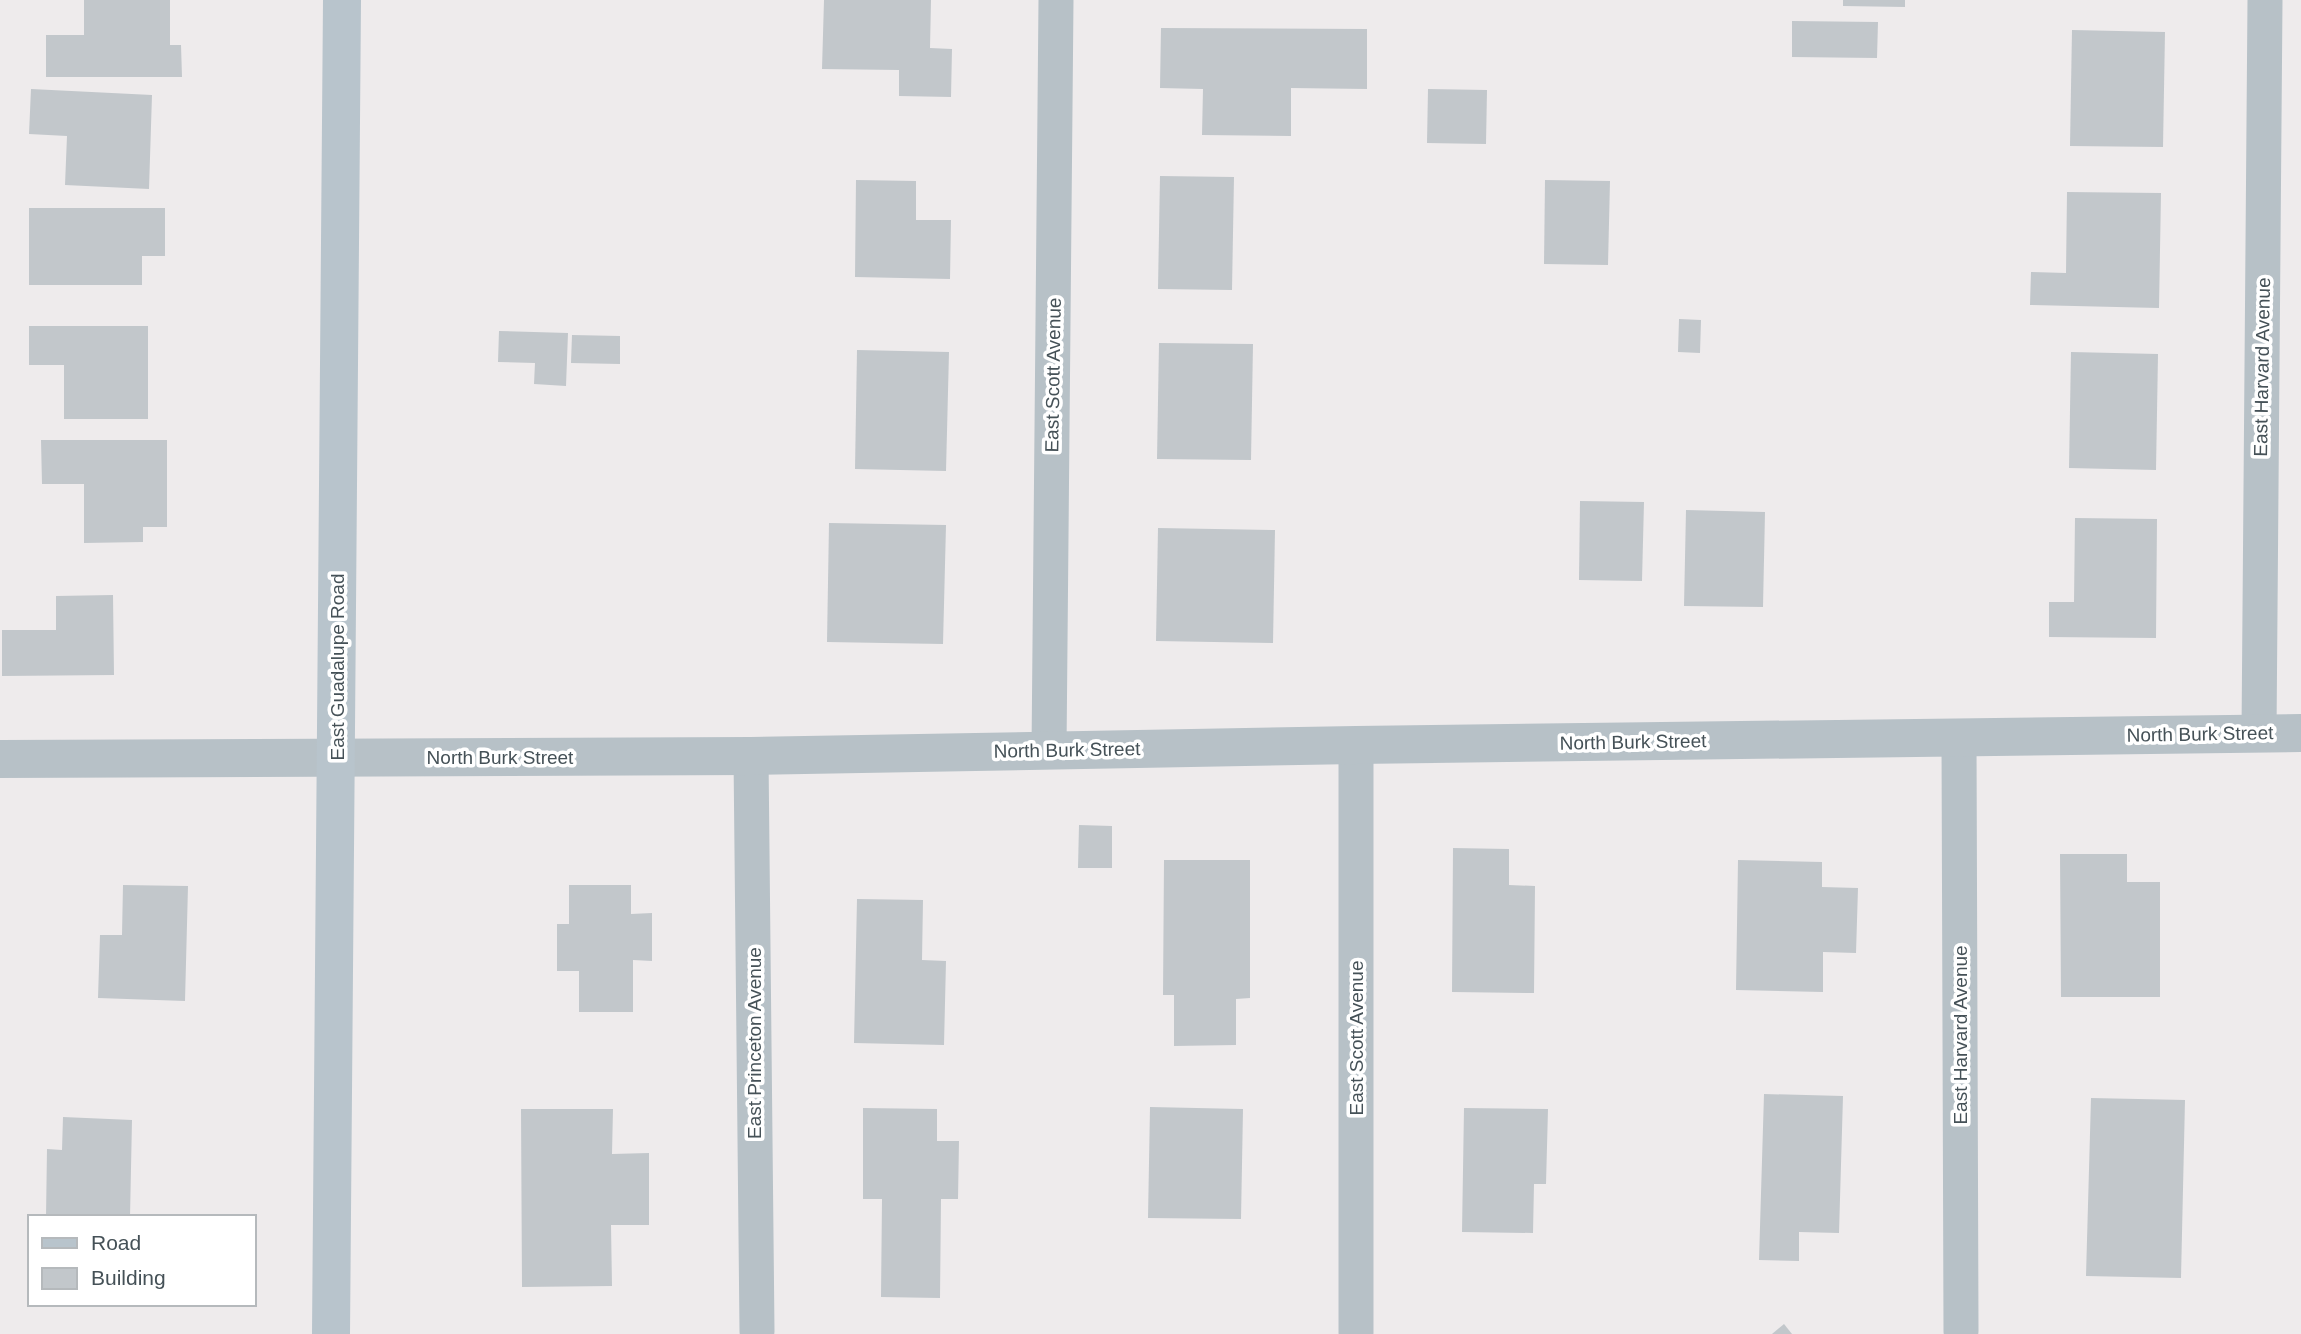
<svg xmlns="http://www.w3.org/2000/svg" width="2301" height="1334" viewBox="0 0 2301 1334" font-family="Arial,sans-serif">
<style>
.building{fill:#c2c7cb}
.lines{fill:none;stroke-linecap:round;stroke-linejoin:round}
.minor{stroke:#b7c1c7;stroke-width:35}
.tertiary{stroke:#b7c1c7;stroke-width:38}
.secondary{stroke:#b8c4cc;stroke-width:38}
.labels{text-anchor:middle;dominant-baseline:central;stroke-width:7;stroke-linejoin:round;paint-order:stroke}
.street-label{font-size:19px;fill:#455157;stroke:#fff}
</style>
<rect width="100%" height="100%" fill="#eeebec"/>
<g class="building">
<polygon points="84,0 170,0 170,45 181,45 182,77 46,77 46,35 84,35"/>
<polygon points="824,0 931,0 930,48 952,49 951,97 899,96 899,70 822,69"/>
<polygon points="1843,0 1905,0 1905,7 1843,6"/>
<polygon points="1792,21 1878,22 1877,58 1792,57"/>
<polygon points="1161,28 1367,29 1367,89 1291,88 1291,136 1202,135 1203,89 1160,88"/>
<polygon points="2072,30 2165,32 2163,147 2070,146"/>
<polygon points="31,89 152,95 149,189 65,185 67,136 29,134"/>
<polygon points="1428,89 1487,90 1486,144 1427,143"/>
<polygon points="1160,176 1234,177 1232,290 1158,289"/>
<polygon points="856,180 916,181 916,220 951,220 950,279 855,277"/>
<polygon points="1545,180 1610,181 1608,265 1544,264"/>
<polygon points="2067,192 2161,193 2159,308 2030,305 2031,272 2066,273"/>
<polygon points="29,208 165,208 165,256 142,256 142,285 29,285"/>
<polygon points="1679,319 1701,320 1700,353 1678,352"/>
<polygon points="29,326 148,326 148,419 64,419 64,365 29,365"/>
<polygon points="499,331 568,333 566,386 534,384 535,363 498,362"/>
<polygon points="572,335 620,336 620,364 571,363"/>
<polygon points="1159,343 1253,344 1251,460 1157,459"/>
<polygon points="857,350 949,352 946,471 855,469"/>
<polygon points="2071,352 2158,354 2156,470 2069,468"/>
<polygon points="41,440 167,440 167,527 143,527 143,542 84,543 84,484 42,484"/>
<polygon points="1580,501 1644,502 1642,581 1579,580"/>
<polygon points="1686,510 1765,512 1763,607 1684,606"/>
<polygon points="2075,518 2157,519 2156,638 2049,637 2049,602 2074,602"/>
<polygon points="829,523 946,525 943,644 827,642"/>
<polygon points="1158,528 1275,530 1273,643 1156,641"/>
<polygon points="113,595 114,675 2,676 2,630 56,630 56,596"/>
<polygon points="1079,825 1112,826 1112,868 1078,868"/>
<polygon points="1453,848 1509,849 1509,885 1535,886 1534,993 1452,992"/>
<polygon points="2060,854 2127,854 2127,882 2160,882 2160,997 2061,997"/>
<polygon points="1164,860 1250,860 1250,998 1236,999 1236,1045 1174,1046 1174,995 1163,995"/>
<polygon points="1738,860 1822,862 1822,887 1858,888 1856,953 1823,952 1823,992 1736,990"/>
<polygon points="123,885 188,886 185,1001 98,998 100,935 122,935"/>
<polygon points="569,885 631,885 631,914 652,913 652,961 633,960 633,1012 579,1012 579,971 557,971 557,924 569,924"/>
<polygon points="857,899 923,900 922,960 946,961 944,1045 854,1043"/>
<polygon points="1764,1094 1843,1096 1839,1233 1799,1232 1799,1261 1759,1260"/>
<polygon points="2091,1098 2185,1100 2181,1278 2086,1276"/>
<polygon points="1150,1107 1243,1109 1241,1219 1148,1218"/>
<polygon points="863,1108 937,1109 937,1141 959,1141 958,1199 941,1199 940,1298 881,1297 882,1199 863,1199"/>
<polygon points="1464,1108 1548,1109 1546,1184 1534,1184 1533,1233 1462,1232"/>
<polygon points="521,1109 613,1109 612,1154 649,1153 649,1225 611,1225 612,1286 522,1287"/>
<polygon points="63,1117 132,1120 130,1217 46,1217 47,1149 62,1150"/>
<polygon points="1784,1324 1792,1334 1772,1334"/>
</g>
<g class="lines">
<g class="minor">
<polyline points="2259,733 2265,0"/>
<polyline points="1959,738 1961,1331"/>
<polyline points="1356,745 1356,1332"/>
<polyline points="1049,751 1056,0"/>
<polyline points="751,756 757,1331"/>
</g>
<polyline class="tertiary" points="0,759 751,756 1356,745 2301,733"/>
<polyline class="secondary" points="331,1334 342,0"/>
</g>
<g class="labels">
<g class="street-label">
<text transform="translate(2262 367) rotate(-89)">East Harvard Avenue</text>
<text transform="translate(1053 375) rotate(-89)">East Scott Avenue</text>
<text transform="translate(337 667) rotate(-90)">East Guadalupe Road</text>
<text transform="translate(2200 734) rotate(-1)">North Burk Street</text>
<text transform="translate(1633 742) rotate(-1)">North Burk Street</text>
<text transform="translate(1067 750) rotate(-1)">North Burk Street</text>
<text x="500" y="757">North Burk Street</text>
<text transform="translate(1960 1035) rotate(-90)">East Harvard Avenue</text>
<text transform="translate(1356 1038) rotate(-90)">East Scott Avenue</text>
<text transform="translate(754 1043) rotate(-90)">East Princeton Avenue</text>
</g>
</g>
<rect x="28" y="1215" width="228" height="91" fill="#ffffff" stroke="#b5b9bc" stroke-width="2"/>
<rect x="42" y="1238" width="35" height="10" fill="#b8c4cc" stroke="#b5b9bc" stroke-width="2"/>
<text x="91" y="1250" font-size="21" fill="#455157">Road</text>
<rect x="42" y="1268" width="35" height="21" fill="#c2c7cb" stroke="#b5b9bc" stroke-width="2"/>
<text x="91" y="1285" font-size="21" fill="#455157">Building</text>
</svg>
